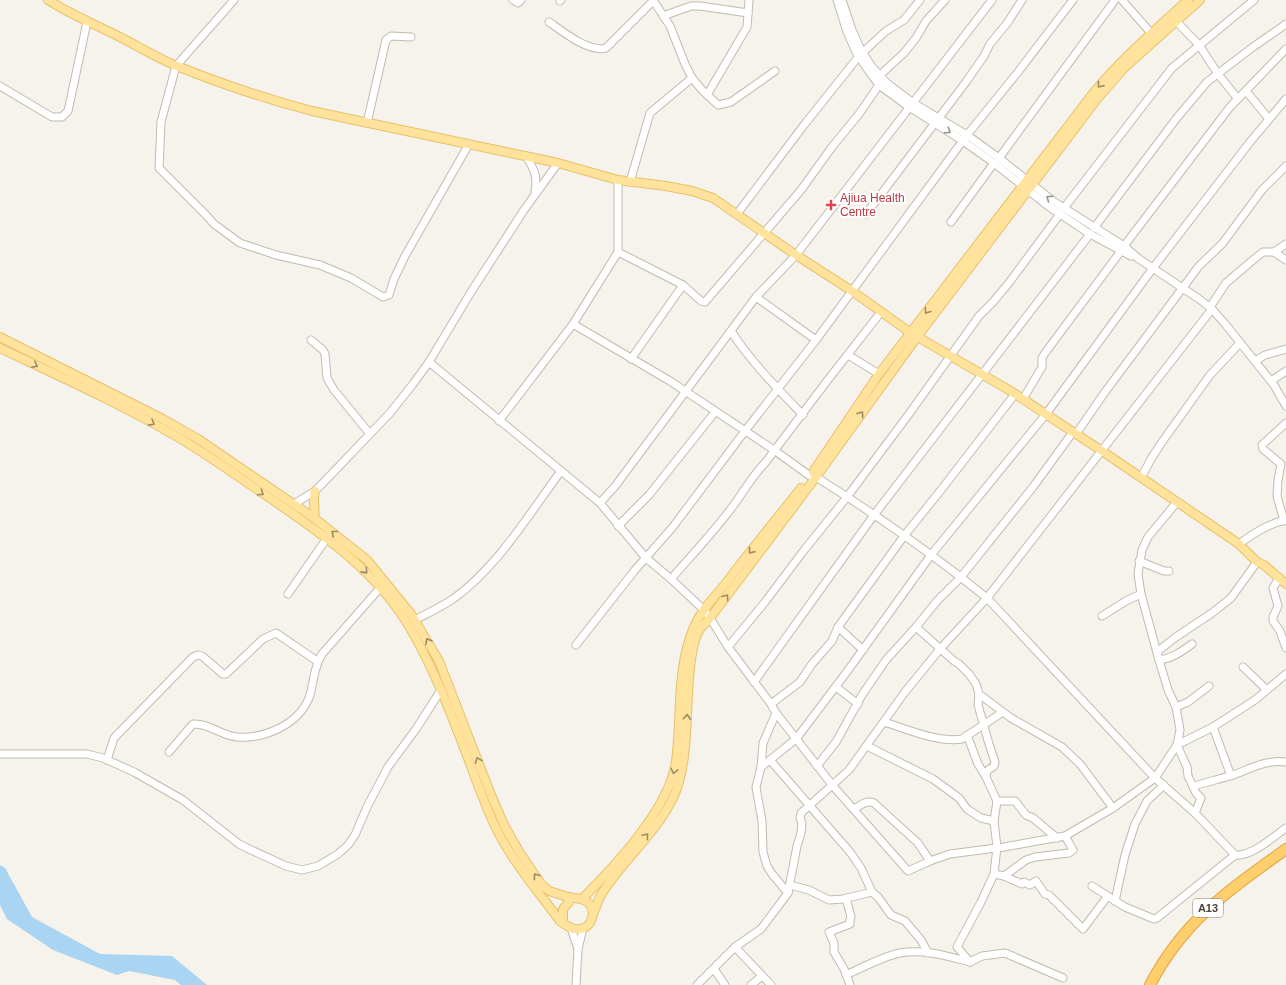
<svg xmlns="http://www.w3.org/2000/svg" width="1286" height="985" viewBox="0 0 1286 985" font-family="Arial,sans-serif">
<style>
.water{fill:#a9d4f2}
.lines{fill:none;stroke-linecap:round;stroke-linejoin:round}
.minor-casing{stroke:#c2bbae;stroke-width:9}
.major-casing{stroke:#e6c16a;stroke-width:10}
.highway-casing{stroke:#e0a43c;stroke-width:12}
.minor{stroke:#fff;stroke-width:7}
.major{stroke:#ffe39c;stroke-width:8}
.highway{stroke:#ffcf6e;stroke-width:10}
.oneway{stroke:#9c8c66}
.oneway2{stroke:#9c9892}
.health-dot{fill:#e0444e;stroke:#fff;stroke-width:1.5}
.labels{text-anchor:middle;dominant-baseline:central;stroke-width:4;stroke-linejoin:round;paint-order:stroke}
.shield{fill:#fff;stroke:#817c74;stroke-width:1}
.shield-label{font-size:11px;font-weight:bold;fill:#4b4439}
.health-label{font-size:12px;fill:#be3a42;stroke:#fff;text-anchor:start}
</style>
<rect width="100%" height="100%" fill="#f6f3ec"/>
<polygon class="water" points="0,865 5,868 32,917 100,954 172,956 207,985 181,985 175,980 129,971 117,975 53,950 7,919 0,905"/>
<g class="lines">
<g class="minor-casing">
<g id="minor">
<polyline points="234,0 176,66 161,122 159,168 205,214 214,224 240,243 276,255 320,265 351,278 383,297 389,295 394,279 405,256 469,144"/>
<polyline points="513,0 518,3 521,0"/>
<polyline points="653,0 670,26 685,64 692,78 702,90 718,105 731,102 775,71"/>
<polyline points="837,0 847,32 856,52 868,70 879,85 909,107 963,141 994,163 1048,206 1090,234 1131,256"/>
<polyline points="842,0 852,30 861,50 872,67 887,83 912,102 967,135 999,158 1053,201 1124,246 1139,259 1199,299 1212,309 1226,325 1274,385 1286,406"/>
<polyline points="1122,0 1151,33"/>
<polyline points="560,1 561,0"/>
<polyline points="663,16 691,6 700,6 748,13"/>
<polyline points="1176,21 1199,45 1218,74 1238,99"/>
<path d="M 549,22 C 562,31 589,53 606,48 L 653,1"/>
<polyline points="879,76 904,53 916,38 926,21 945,0"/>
<polyline points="0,86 52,117 62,117 68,111 87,22"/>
<polyline points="1246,91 1269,119"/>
<polyline points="707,95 747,27 749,0"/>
<polyline points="367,123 386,40 391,36 411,37"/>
<path d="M 526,156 C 534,169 538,176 535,192"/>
<polyline points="999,158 1115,0"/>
<polyline points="630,182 650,113 692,78"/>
<polyline points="1064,208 1172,68 1254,0"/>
<polyline points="737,214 804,125 859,56 886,31 904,20 920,0"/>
<polyline points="866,214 966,82 984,56 990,44 1008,22 1022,0"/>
<polyline points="951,222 994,163"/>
<polyline points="1094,228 1176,119 1207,82 1253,47 1286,24"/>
<polyline points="1124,246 1230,107 1286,49"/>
<polyline points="618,252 683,285 701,301 705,302 801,190 832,147 859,114 879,85"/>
<polyline points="1274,252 1286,260"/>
<polyline points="756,297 816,340"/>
<polyline points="1210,307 1226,283 1253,260 1263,252 1274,252 1286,244"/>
<path d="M 573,324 L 670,381 L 774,450 L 810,476 L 816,477 C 875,514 933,554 987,598 L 1155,778 L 1195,813 L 1235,855"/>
<path d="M 731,331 C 751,362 777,388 803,415"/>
<polyline points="311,340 323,350 325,354 327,378 334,390 370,434"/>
<polyline points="848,355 879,374"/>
<polyline points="631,359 683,285"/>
<polyline points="1255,361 1265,355 1286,349"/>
<polyline points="429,362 600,503 646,558 671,579 704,610 710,618 728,647 771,704 776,713 833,786 908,871 930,861 950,854 1004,847 1065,836 1113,808 1155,778 1177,745 1213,727 1255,700 1286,674"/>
<polyline points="1271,381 1286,371"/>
<polyline points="1023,399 1042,367 1042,358 1045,353 1121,251"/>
<polyline points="499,421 573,324 618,252 618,180"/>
<polyline points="1076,434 1105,392 1199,266 1222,244 1262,190 1286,166"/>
<polyline points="1141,478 1151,459 1162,442 1210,375 1240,343"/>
<polyline points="1177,502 1148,537 1142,550 1138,574 1141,594 1159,660 1168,690 1176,707 1180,730 1177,745 1187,767 1188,776 1196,793 1201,798 1195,813"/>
<polyline points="600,503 616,485 756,297 796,255 992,0"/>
<polyline points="294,504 315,491 323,483 390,413 413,384 429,362 471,292 524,210 558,163"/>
<polyline points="1284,521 1277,496 1278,480 1281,464 1263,449 1262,445 1286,423"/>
<polyline points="618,526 649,495 715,412"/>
<path d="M 1239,544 C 1254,533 1268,524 1286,520"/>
<polyline points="1139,561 1164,571 1169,571"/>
<polyline points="1279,578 1273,588 1278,606 1273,617 1273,621 1280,631 1286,648"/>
<path d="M 671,579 C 691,556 712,534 730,510 C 742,495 751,477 765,463 L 827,381 L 881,312"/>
<polyline points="288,594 327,538"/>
<polyline points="1102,616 1126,601 1141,594"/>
<path d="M 415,620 C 428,613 441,607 453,599 C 497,568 529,514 561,471"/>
<polyline points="838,627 863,650"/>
<polyline points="916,627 954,661 959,664 969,674 976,684 978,690 979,694 978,705 989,744 995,762 994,766 987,771 986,777"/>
<polyline points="576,645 635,570 672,528 745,431 816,340 967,135 1018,72 1073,0"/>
<polyline points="728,647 765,602 805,549 847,497 909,414 979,316 993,302 1008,284 1060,214"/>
<polyline points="1158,651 1176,637 1212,613 1231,598 1257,562"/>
<path d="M 1159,660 C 1173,658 1181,652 1192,644"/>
<polyline points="1243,667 1267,690"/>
<polyline points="754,682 874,515 1090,234"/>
<polyline points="836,687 858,704"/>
<polyline points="979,694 1011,718 1062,747 1080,764 1113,808"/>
<polyline points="771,704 800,682 812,664 832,641 838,627 904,536 941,490 1015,394"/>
<polyline points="1176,707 1188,702 1209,686"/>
<polyline points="776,713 763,743 761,767 756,787 762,821 763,852 767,866 772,874 788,893"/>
<path d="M 884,722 C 907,729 938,743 962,739 L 1003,712"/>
<polyline points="1213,727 1231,776"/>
<polyline points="967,735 978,764 986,777 997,801 994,821 997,847 994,874 981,902 957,947 970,962 982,956 1005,953 1063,978"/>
<polyline points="867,746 933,779 959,798 967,809 981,818 994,821"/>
<path d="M 169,752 L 193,724 C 209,723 222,736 237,737 C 264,739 298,725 309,698 C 314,684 313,668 322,654 L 380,588"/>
<polyline points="0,754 87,754 103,758 134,772 183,800 239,844 249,849 286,866 302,870 318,866 338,854 348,845 355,835 367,807 388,767 416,729 441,690"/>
<polyline points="107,760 114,738 193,657 198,655 202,656 223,674 226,674 263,639 276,633 317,661"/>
<polyline points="770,760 850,852 861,868 872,892 878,897 891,915 905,921 921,940 928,953"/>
<polyline points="817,766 836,742 862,695 886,660 916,627 937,601 961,577 1033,487 1073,432"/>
<polyline points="761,767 796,739 846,673 931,555 1046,414 1153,268 1250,142 1286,99"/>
<path d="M 1194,786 C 1207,782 1220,779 1233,775 C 1250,769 1267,759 1286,762"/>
<polyline points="997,801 1015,801 1026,815 1033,818 1057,838"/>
<path d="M 854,809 C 861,805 866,800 874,803 L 918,843 L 930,861"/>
<polyline points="994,874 1004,876 1022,884 1024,882 1030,885 1036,881 1045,894 1049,895 1083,929 1107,897"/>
<polyline points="1004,876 1026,860 1035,857 1069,853 1073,850 1065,836"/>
<polyline points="790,885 809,890 829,900 843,899 872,892"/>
<path d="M 1092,886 L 1125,907 L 1154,919 L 1157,918 L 1235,855 C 1251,857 1273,837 1286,828"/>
<polyline points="846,898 851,917 850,920 850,924 829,932 834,943 834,952 844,969 850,985"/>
<polyline points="1115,901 1125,855 1135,824 1147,801 1164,785"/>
<polyline points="571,928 578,949"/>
<polyline points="735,947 771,985"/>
<polyline points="714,969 725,985"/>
<path d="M 846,975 C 861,968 884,956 900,953 C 924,949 947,956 970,962"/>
<polyline points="576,985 578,949 583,928"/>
<polyline points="697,985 735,947 761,929 788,893 797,846 801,833 802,823 800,818 801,813 849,770 905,692 940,649 987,598 1212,309"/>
<polyline points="751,985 762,976"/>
</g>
</g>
<g class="major-casing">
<g id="major">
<path d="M 48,0 C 70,14 94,24 118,36 C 138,46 157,58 177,66 C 221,84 267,99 312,111 L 558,163 L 618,180 L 666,186 L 692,191 L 713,198 L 796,255 L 852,291 L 911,333 L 1009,390 L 1102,451 L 1239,544 L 1257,562 L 1264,565 L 1286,584"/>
<polyline points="0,337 163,419 198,439 314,518 367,560 411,614 439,661 491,795 505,827 520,853 541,884 549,891 568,897"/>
<path d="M 0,348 C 59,376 119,403 176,436 C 207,454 237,476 267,496 C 321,533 376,570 410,628 C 436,672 453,719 471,766 C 479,788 487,811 498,832 C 515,865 538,891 560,921"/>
<path d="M 813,472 L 879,374 L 1091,96 C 1120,60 1154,31 1188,0"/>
<path d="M 314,518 C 316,508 312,500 315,491"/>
<path d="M 568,897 C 573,898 581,898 586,901 C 599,909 592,931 576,929 C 570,929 565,924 560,921 L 563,919 L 563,909 L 569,902 Z"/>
<path d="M 582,899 C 615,866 670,808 676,761 C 682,717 676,668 694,627 C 701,610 715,597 726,583 C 750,551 776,520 801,488"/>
<path d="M 593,914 C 596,908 598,900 601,895 C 624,857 667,825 679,782 C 688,749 686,713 689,679 C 690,665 692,641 700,629 C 703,625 707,622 710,618 L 816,477 L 917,337 L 1097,99 L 1124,68 L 1200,0"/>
</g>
</g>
<g class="highway-casing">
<path id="highway" d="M 1150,985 C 1183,921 1229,890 1286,849"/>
</g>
<use href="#minor" class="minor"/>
<use href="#major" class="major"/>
<use href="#highway" class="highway"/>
</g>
<defs><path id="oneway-chevron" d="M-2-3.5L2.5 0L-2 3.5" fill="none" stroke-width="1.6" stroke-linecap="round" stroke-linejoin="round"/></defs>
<g class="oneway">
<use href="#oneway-chevron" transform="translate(1100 85) rotate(129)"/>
<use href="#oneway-chevron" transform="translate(927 311) rotate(127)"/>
<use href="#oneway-chevron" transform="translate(35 365) rotate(26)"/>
<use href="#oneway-chevron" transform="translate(861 414) rotate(-54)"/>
<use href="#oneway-chevron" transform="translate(152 423) rotate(29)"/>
<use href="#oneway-chevron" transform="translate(261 493) rotate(34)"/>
<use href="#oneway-chevron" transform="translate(334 533) rotate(-141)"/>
<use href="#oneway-chevron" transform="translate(751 551) rotate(129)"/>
<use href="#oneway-chevron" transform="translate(365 571) rotate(48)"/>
<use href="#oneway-chevron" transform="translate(726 597) rotate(-54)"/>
<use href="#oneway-chevron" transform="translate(428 641) rotate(-119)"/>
<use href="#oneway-chevron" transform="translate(687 717) rotate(-86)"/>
<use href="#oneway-chevron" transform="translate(478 760) rotate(-111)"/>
<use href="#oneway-chevron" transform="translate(674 771) rotate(104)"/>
<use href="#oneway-chevron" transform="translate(646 836) rotate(-50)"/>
<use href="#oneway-chevron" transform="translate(536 876) rotate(-127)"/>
</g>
<g class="oneway2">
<use href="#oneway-chevron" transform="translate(948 131) rotate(33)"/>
<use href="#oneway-chevron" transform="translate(1049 198) rotate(-143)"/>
</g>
<path class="health-dot" d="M829 199h4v4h4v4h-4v4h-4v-4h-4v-4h4z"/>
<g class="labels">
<rect class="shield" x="1193" y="899" width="30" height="18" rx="3"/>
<g class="shield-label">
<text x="1208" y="908">A13</text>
</g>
<g class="health-label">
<text x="840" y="198">Ajiua Health<tspan x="840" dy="14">Centre</tspan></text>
</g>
</g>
</svg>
